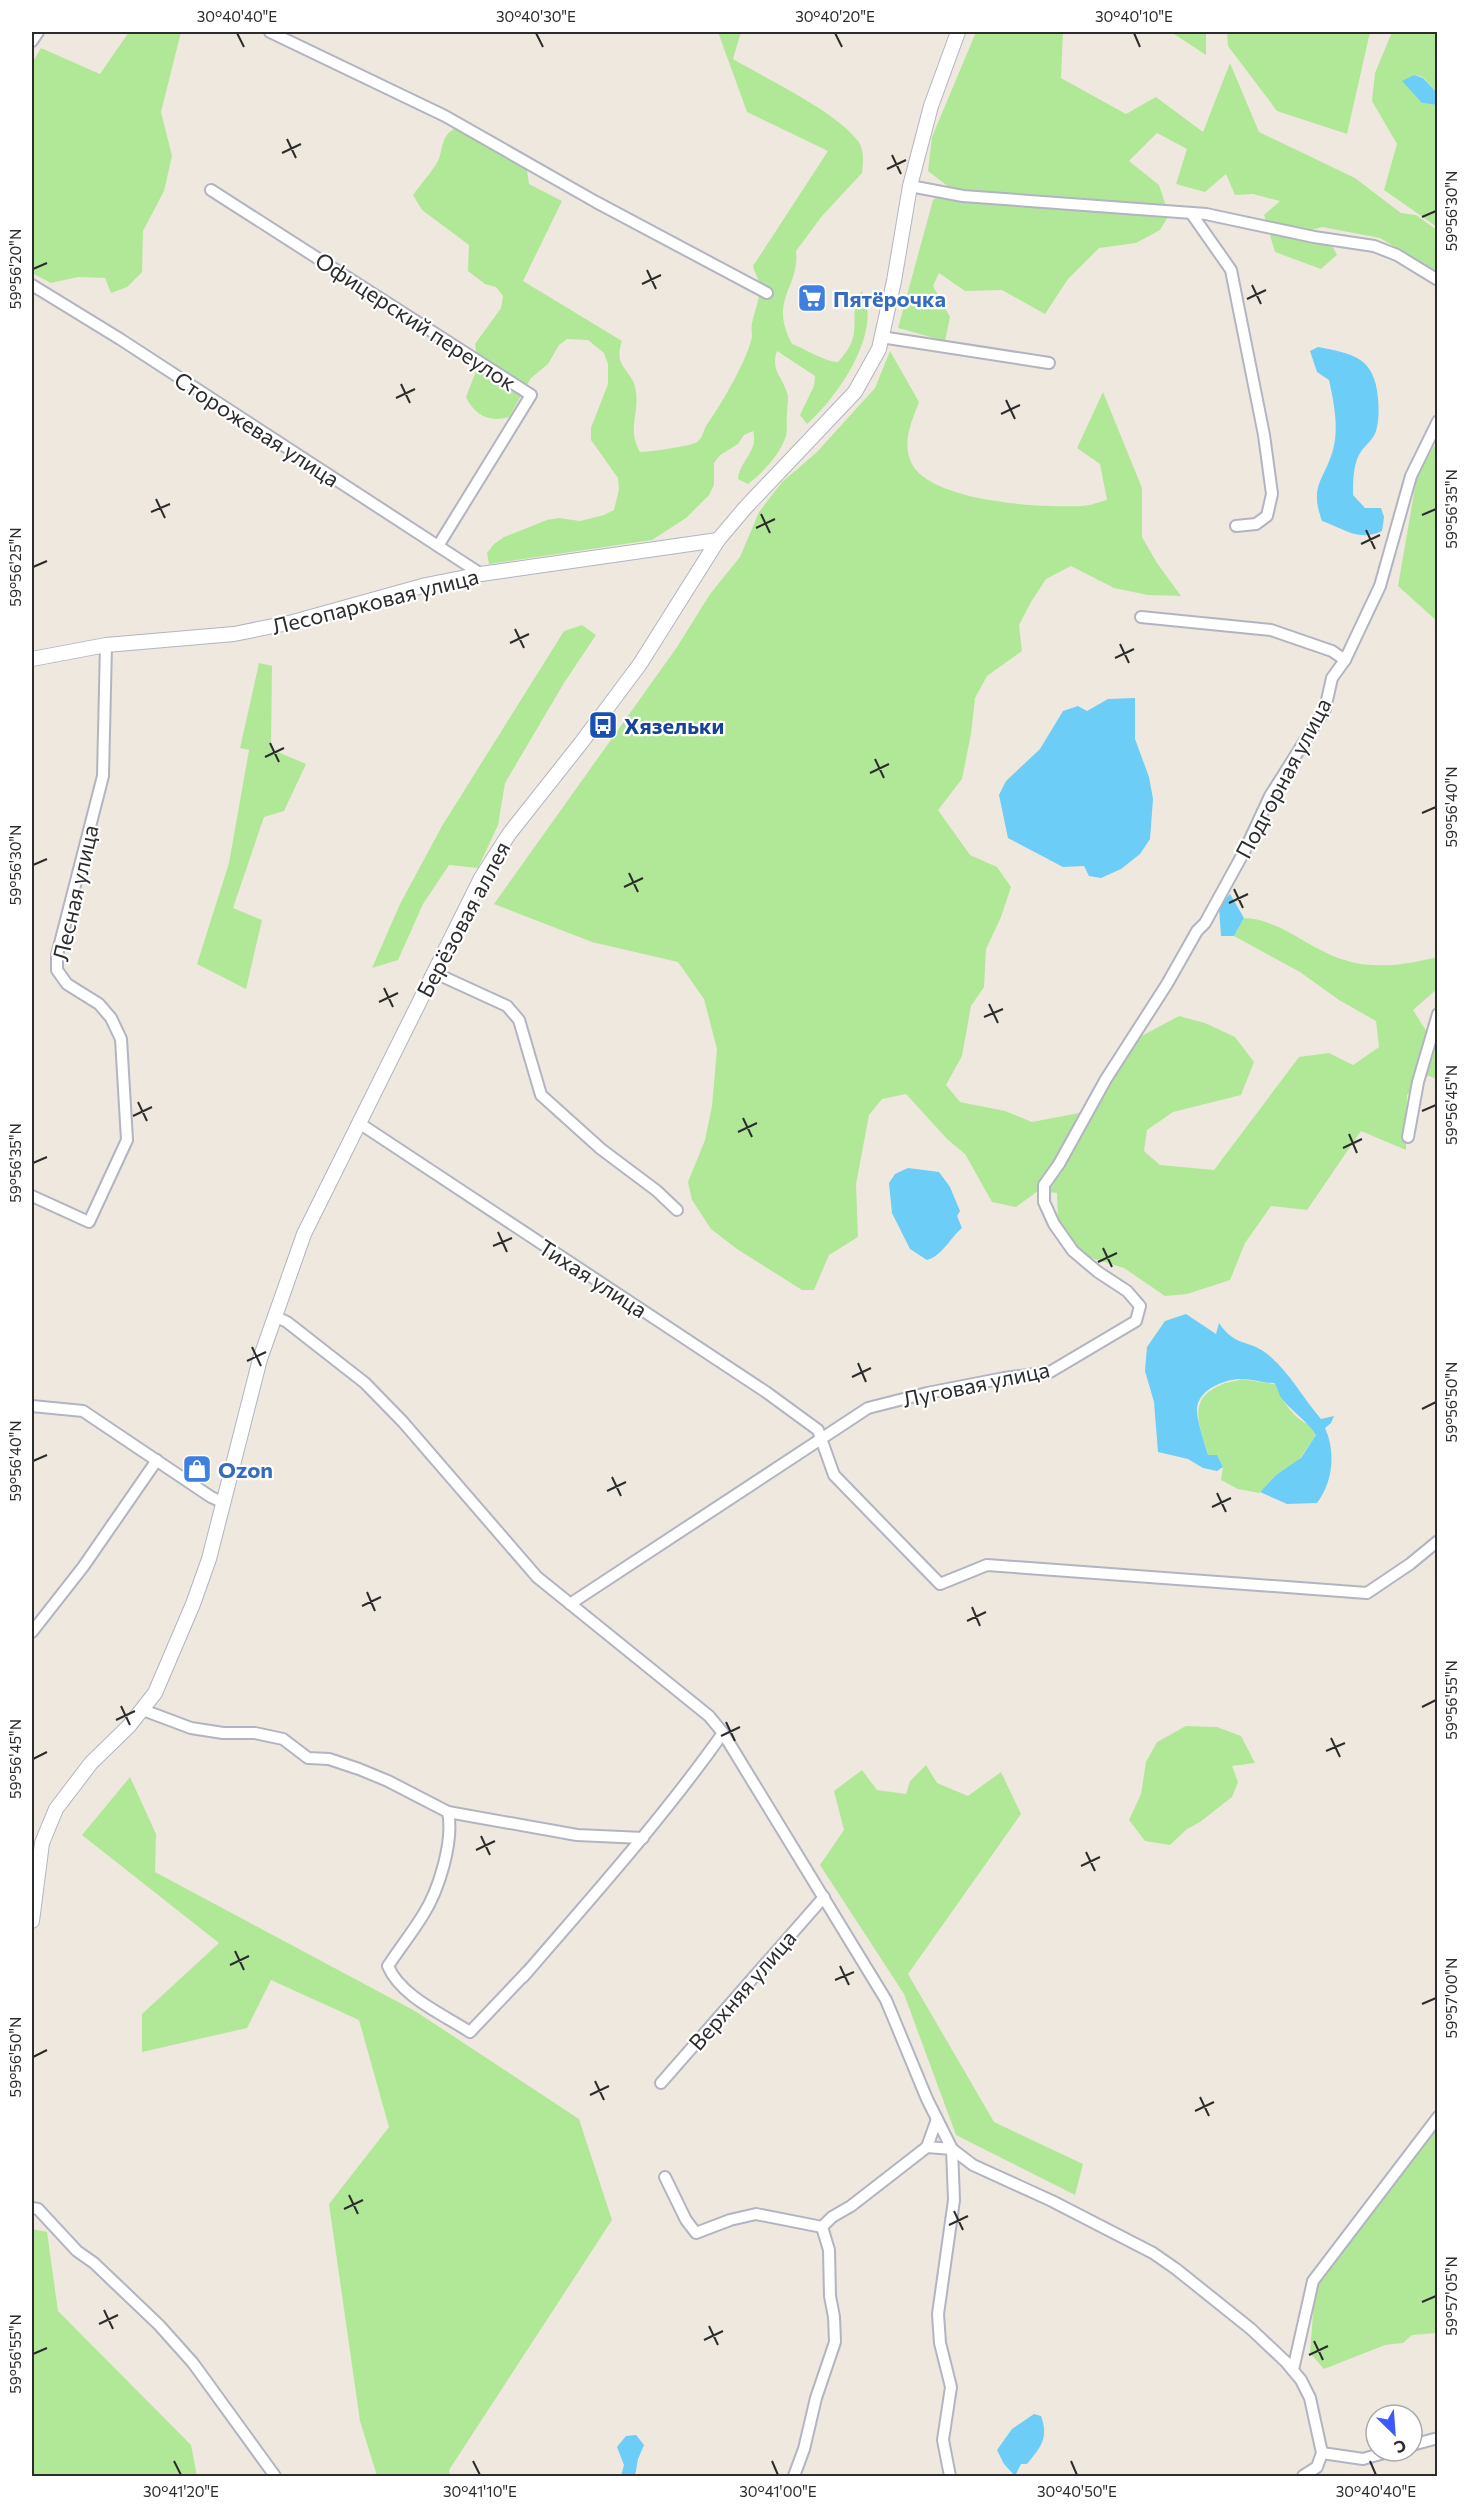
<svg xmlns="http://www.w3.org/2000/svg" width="1469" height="2508" viewBox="0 0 1469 2508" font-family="Commissioner,sans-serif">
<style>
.green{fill:#b1e898}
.water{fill:#6ccdf6}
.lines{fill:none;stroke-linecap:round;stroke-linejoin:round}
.minor-casing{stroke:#b2b4c1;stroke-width:14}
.tertiary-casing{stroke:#b2b4c1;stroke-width:16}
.minor{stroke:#fff;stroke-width:10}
.tertiary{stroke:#fff;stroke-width:14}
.ticks{fill:none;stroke:#2c2c2c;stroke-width:2}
.labels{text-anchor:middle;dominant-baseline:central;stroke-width:4.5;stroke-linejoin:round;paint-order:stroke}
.shop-label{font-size:22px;font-weight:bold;fill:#366cbe;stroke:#fff;text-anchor:start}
.street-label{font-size:22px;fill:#2c2c2c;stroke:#fff}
.transit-label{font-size:22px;font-weight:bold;fill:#164399;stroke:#fff;text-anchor:start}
.neatline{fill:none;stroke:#2c2c2c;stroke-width:2}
.ticks-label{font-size:15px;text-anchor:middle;fill:#2c2c2c}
</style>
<rect width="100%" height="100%" fill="#efe8de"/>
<g class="green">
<polygon points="129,32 181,32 161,112 172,156 164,191 143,231 142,272 127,287 111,293 105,278 78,277 51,283 32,273 32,63 41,48 100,74"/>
<path d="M 718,32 L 741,32 L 733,59 C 767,79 837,112 858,141 C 865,150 863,163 862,173 L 822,216 L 796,251 C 800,288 768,299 792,344 C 806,349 825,362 838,362 C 845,354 853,344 854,332 C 856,316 851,304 862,291 C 884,331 837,398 807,424 L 800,415 L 814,386 L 815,376 L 777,351 C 771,369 780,374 786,390 C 790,397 787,405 787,413 C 786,420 788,429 786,436 C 780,454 763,473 748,484 L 738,479 C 740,460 759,451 753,431 L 744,435 L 738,444 L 720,455 L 714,463 L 714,485 L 709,495 L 686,518 L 652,540 L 489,564 L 487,553 L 494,544 L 504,537 L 547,520 L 559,518 L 580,521 L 604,515 L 614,510 L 619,489 L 618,478 L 591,440 L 591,428 L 608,384 L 608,364 L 604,353 L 588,340 L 567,339 L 559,345 L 548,364 L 531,378 L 509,417 C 490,423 474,415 466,397 L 478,366 L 475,344 L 501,308 L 503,296 L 496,287 L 485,284 L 468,271 L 469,245 L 422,210 L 413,195 C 421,184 431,173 438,161 C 442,153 441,143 447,135 C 467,110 507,145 525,156 L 529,184 L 562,201 L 523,281 L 622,341 C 612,369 634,369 636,392 C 639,416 627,429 640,452 C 648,452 692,446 697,442 C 704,437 703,429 708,423 C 721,405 748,358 752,337 C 752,333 751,328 752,323 C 755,310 761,297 759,283 C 758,277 754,272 753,266 L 828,151 L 747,112 Z"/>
<polygon points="976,32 1063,32 1061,78 1126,114 1156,97 1203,132 1230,63 1259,132 1355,178 1401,213 1416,215 1437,230 1437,272 1380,238 1322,227 1312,230 1326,234 1337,255 1321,269 1275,252 1264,215 1280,201 1253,194 1235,195 1226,174 1205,192 1176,184 1187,149 1157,133 1129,161 1159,185 1169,215 1160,230 1136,243 1099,248 1068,279 1045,314 1002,290 965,291 939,273 933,286 950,317 945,341 898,328 933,200 950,188 928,171 932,137"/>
<polygon points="1171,32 1206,32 1206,55"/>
<polygon points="1227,32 1370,32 1347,134 1277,111 1228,46"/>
<polygon points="1392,32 1437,32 1437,93 1423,77 1414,75 1422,103 1437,105 1437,227 1384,190 1397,144 1372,101 1375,73"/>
<path d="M 890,351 L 919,402 C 912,421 901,443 912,464 C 932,502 1042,508 1081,506 C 1089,506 1099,502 1107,500 L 1100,464 L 1077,448 L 1103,392 L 1142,488 L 1142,537 L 1157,563 L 1181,596 L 1148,595 L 1114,588 L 1071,566 L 1046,579 L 1031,602 L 1019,625 L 1022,651 L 987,676 L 975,698 L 971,734 L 962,779 L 938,810 L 970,855 L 997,867 L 1011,887 L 1001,917 L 986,949 L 984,987 L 971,1006 L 962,1056 L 946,1085 L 960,1102 L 1005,1111 L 1032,1122 L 1094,1110 L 1108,1081 L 1136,1039 L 1179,1016 L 1205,1023 L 1235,1037 L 1254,1062 L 1241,1095 L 1173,1112 L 1147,1130 L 1144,1151 L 1160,1165 L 1214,1170 L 1299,1057 L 1329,1053 L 1353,1065 L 1379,1047 L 1376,1021 L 1339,1000 L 1300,972 L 1234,936 L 1244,918 C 1280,919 1308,948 1341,959 C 1374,970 1405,965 1437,957 L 1437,989 L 1413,1010 L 1430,1037 L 1437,1039 L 1437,1079 L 1426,1075 L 1407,1095 L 1406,1150 L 1361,1131 L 1307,1210 L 1271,1206 L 1245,1243 L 1230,1280 L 1187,1294 L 1165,1296 L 1124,1268 L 1088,1257 L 1067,1241 L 1058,1219 L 1057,1193 L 1038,1191 L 1016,1207 L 992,1202 L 965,1154 L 947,1139 L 906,1094 L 882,1099 L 869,1115 L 856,1184 L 858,1237 L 829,1255 L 814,1290 L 802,1290 L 737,1249 L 711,1229 L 692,1200 L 688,1182 L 705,1140 L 712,1106 L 717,1049 L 704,999 L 678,962 L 592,942 L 494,904 L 677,647 L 710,594 L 740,557 L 759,512 L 782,482 L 816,453 L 875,388 Z"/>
<polygon points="1437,441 1438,621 1437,621 1398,586 1417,476"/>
<polygon points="582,625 596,635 564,683 505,783 498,825 478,868 449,865 423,904 398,960 372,968 400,904 442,826 564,631"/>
<polygon points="259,663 272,666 271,749 306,764 284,811 264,817 233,908 262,920 246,989 197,964 229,863 249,750 240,748"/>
<path d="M 1241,1379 L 1274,1384 L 1279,1389 C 1280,1400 1297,1421 1308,1424 L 1316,1435 L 1299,1460 L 1276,1475 L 1259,1493 L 1238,1489 L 1221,1480 L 1223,1467 L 1218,1457 L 1208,1455 C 1200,1425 1185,1399 1223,1384 C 1229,1381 1235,1382 1241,1379 Z"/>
<polygon points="1186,1726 1217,1727 1241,1736 1255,1763 1232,1766 1238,1782 1232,1797 1200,1822 1187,1829 1170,1845 1145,1841 1129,1820 1141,1794 1146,1762 1157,1742"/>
<polygon points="926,1765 937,1783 968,1796 1001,1772 1021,1814 908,1974 994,2122 1083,2164 1075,2195 956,2135 904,1994 820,1865 844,1830 834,1791 862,1770 877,1790 906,1794 910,1781"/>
<polygon points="130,1777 156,1834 155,1872 415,2011 579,2119 612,2220 449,2470 450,2476 377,2476 360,2421 329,2204 389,2127 359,2020 271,1980 247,2028 142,2052 142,2014 219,1943 82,1835"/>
<polygon points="1437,2126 1437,2333 1412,2335 1403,2343 1385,2345 1324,2369 1310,2353 1315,2288 1318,2283"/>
<polygon points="32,2229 47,2232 58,2311 191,2445 197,2476 32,2476"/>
</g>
<g class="water">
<polygon points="1414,75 1423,78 1437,93 1437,105 1422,103 1402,81"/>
<path d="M 1318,347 C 1354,354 1374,357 1378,398 C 1379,408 1379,421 1376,431 C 1374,438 1367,444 1362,450 C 1353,462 1353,480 1353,495 L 1365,508 L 1381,508 L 1384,517 L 1382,531 C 1358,542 1345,529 1322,521 C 1309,485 1324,481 1333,450 C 1339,427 1334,403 1329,380 L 1317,372 L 1310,351 Z"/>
<polygon points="1135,698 1135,739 1149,777 1153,799 1150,839 1140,854 1121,869 1101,878 1089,876 1084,866 1063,867 1008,838 999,795 1006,781 1040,749 1063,711 1078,706 1087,711 1108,699"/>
<polygon points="1230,894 1244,918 1234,936 1221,936 1219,907"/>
<path d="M 908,1168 L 939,1172 L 950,1187 L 960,1211 L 957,1216 L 962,1228 C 950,1238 942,1256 927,1260 L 910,1249 L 892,1213 L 889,1183 L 895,1174 Z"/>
<path d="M 1186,1314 L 1216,1334 L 1219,1323 C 1235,1347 1247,1339 1266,1353 C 1289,1371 1302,1397 1321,1419 L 1334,1416 L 1331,1423 L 1325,1428 C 1336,1452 1333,1482 1317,1503 L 1287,1504 L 1260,1492 L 1276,1475 L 1301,1458 L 1316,1435 C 1307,1421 1293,1412 1283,1400 C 1278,1395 1279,1389 1274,1383 C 1263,1383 1253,1379 1241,1379 C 1225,1379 1199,1389 1197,1408 C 1196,1419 1205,1444 1208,1455 L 1217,1455 L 1223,1467 L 1217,1471 L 1203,1468 L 1188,1459 L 1158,1452 L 1154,1402 L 1145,1371 L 1147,1347 L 1165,1321 Z"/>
<path d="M 1034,2414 L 1041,2416 C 1049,2438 1041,2447 1027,2464 L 1021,2464 L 1015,2476 L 1004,2464 L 997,2450 L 1012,2429 Z"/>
<polygon points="636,2435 644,2445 638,2459 635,2476 621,2476 624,2465 617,2447 626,2436"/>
</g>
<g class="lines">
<g class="minor-casing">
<g id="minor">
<polyline points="270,32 445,116 596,202 767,293"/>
<polyline points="32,41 38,32"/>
<polyline points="910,186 963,196 1206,214 1314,237 1374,246 1397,255 1438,280"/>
<polyline points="211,190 531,395 438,546"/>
<polyline points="1191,213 1231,270 1264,435 1272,494 1267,516 1256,524 1236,526"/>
<polyline points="32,285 120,339 481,574"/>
<polyline points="881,337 1049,363"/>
<polyline points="1141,617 1271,630 1332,651 1345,660"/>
<polyline points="435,973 507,1006 519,1020 541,1095 601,1149 657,1191 677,1210"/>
<polyline points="359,1123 766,1392 818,1430 834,1475 940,1584 987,1565 1367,1593 1410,1564 1438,1541"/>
<polyline points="1408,1137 1418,1082 1438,1014"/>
<polyline points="32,1196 89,1222 127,1140 121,1039 111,1018 99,1004 67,984 57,970 57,955 103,776 106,645"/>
<polyline points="274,1316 287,1322 365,1383 403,1422 537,1577 709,1716 723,1733 886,2000 927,2099 952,2149 973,2165 1052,2201 1153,2253 1176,2269 1251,2329 1286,2362 1301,2380 1310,2398 1322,2453 1317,2467 1303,2476"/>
<polyline points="32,1406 83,1411 211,1497 224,1503"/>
<polyline points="570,1604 868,1408 927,1393 1004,1378 1050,1372 1136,1321 1140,1306 1127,1291 1098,1272 1073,1251 1054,1224 1044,1202 1044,1185 1059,1164 1106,1079 1167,984 1197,931 1205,923 1245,850 1270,796 1325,709 1332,678 1345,660 1380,586 1411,476 1438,421"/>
<polyline points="32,1632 83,1567 157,1460"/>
<polyline points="143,1710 191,1728 223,1733 255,1733 283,1739 308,1758 329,1759 359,1769 388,1781 448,1812 577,1835 643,1838"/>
<path d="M 448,1812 C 454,1841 439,1890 423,1915 C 412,1933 399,1949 388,1966 C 400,1996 444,2015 470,2032 L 527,1972"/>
<path d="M 523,1977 C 592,1897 662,1819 723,1733"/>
<polyline points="661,2083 824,1897"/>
<polyline points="927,2147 952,2149"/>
<polyline points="665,2177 686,2220 696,2233 730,2220 756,2214 822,2227"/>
<polyline points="32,2208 38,2209 77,2251 94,2263 159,2325 193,2363 275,2476"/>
<polyline points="822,2227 832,2217 851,2206 927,2147 937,2119"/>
<polyline points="1293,2370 1313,2281 1438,2117"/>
<polyline points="1412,2445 1438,2438"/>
<polyline points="1322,2453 1363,2459 1391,2451"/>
<polyline points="794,2476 804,2449 816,2398 835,2342 834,2317 830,2296 829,2250 822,2227"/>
<polyline points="950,2476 943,2440 951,2387 940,2343 938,2314 954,2200 952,2149"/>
</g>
</g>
<g class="tertiary-casing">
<g id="tertiary">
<polyline points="32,659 106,645 234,634 293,622 426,585 481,574 718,540"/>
<polyline points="32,1921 42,1843 56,1809 91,1763 129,1726 155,1693 193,1604 209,1559 260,1359 304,1234 481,878 509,834 581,743 640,664 718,540 745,508 855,392 879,349 894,281 910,186 931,106 958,32"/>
</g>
</g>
<use href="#minor" class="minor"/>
<use href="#tertiary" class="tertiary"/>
</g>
<path class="ticks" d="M 237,33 L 244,47M 536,33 L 543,47M 835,33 L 842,47M 1134,33 L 1140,47M 287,139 L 296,158M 282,153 L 301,144M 892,155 L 901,174M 887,169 L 906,160M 1422,217 L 1436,211M 33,269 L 47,263M 647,270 L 656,289M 642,284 L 661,275M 1252,285 L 1261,304M 1247,299 L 1266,290M 401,384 L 410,403M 396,398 L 415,389M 1006,400 L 1015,419M 1001,414 L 1020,405M 156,499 L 165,518M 151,512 L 170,504M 761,514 L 770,533M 1422,515 L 1436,509M 756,528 L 775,519M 1366,530 L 1375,549M 1361,544 L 1380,535M 33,567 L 47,561M 515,629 L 524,648M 510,643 L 529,634M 1120,644 L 1129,663M 1115,658 L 1134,649M 270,743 L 279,762M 265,757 L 284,748M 875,759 L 884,778M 870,773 L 889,764M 1422,813 L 1436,807M 33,865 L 47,859M 629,873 L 638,892M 624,887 L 643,878M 1234,889 L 1243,908M 1229,903 L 1248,894M 384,988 L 393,1007M 379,1002 L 398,993M 989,1004 L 998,1023M 984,1017 L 1003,1009M 138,1102 L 147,1121M 1422,1111 L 1436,1105M 133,1116 L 152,1107M 743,1118 L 752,1137M 738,1132 L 757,1123M 1349,1134 L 1357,1153M 1343,1148 L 1362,1139M 33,1163 L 47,1157M 498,1232 L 507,1252M 493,1246 L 512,1238M 1103,1248 L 1112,1267M 1098,1262 L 1117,1253M 252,1347 L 261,1366M 247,1361 L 266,1352M 858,1363 L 866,1382M 852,1377 L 871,1368M 1422,1409 L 1436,1402M 33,1461 L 47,1455M 612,1477 L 621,1496M 607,1491 L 626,1482M 1217,1493 L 1226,1512M 1212,1507 L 1231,1498M 367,1592 L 375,1611M 362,1606 L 381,1597M 972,1607 L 980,1626M 967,1621 L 986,1612M 121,1706 L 130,1725M 1422,1707 L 1436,1700M 116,1720 L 135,1711M 726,1722 L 735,1741M 721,1736 L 740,1727M 1331,1738 L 1340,1757M 1326,1751 L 1345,1743M 33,1759 L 47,1752M 481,1836 L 490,1855M 476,1850 L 495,1841M 1086,1852 L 1095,1871M 1081,1866 L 1100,1857M 235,1951 L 244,1970M 230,1965 L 249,1956M 840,1966 L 849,1985M 835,1980 L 854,1972M 1422,2004 L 1436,1998M 33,2057 L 47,2050M 595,2081 L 604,2100M 590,2095 L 609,2086M 1200,2097 L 1209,2116M 1195,2111 L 1214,2102M 349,2195 L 358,2214M 344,2209 L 363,2200M 954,2211 L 963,2230M 949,2225 L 968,2216M 1422,2302 L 1436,2296M 104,2310 L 113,2329M 99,2324 L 118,2315M 709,2326 L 718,2345M 704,2340 L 723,2331M 1314,2341 L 1323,2360M 33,2354 L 47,2348M 1309,2355 L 1328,2346M 174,2461 L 181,2475M 473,2461 L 480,2475M 772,2461 L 778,2475M 1071,2461 L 1077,2475M 1370,2461 L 1376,2475"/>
<defs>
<g id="supermarket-square" transform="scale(1.5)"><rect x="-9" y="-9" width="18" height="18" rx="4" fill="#3f7fe0" stroke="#fff"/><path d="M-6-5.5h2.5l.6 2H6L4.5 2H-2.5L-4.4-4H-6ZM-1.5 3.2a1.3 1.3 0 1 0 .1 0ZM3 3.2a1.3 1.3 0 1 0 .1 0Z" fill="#fff"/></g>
<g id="bus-square" transform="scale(1.5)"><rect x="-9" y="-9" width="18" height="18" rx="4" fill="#1a4fb4" stroke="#fff"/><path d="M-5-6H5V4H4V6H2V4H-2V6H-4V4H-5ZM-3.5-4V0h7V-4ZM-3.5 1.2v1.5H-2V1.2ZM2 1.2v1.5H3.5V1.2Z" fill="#fff"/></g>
<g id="shop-square" transform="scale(1.5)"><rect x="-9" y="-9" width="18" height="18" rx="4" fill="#3f7fe0" stroke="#fff"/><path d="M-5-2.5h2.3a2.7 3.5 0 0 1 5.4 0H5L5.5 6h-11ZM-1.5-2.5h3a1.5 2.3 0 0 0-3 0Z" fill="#fff"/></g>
</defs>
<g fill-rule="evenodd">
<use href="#supermarket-square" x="812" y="298"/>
<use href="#bus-square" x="603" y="725"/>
<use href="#shop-square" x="197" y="1469"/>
</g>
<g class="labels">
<g class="shop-label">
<text x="833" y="298">Пятёрочка</text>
<text x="218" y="1469">Ozon</text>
</g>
<g class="street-label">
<text transform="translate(416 321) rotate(33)">Офицерский переулок</text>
<text transform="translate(257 429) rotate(33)">Сторожевая улица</text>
<text transform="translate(375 601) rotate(-14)">Лесопарковая улица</text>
<text transform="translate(1283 778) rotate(-62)">Подгорная улица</text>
<text transform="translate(75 893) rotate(-77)">Лесная улица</text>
<text transform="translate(463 919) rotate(-62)">Берёзовая аллея</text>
<text transform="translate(593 1278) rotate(33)">Тихая улица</text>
<text transform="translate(976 1384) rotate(-12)">Луговая улица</text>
<text transform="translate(742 1990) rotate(-49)">Верхняя улица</text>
</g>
<g class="transit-label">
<text x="624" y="725">Хязельки</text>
</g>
</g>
<rect width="1469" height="2508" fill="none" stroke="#ffffff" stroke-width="66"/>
<g transform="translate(1394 2433) rotate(155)"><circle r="28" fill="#ffffff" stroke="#ababab" stroke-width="1.5"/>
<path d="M0-4.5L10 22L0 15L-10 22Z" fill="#3b59ff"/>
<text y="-9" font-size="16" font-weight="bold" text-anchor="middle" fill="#2c2c2c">С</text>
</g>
<rect x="33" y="33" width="1403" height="2442" class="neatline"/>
<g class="ticks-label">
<text x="237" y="22">30°40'40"E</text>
<text x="536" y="22">30°40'30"E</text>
<text x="835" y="22">30°40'20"E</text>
<text x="1134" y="22">30°40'10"E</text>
<text transform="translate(1452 211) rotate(-90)" y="5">59°56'30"N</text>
<text transform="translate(16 269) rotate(-90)" y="5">59°56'20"N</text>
<text transform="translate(1452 509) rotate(-90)" y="5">59°56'35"N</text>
<text transform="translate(16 567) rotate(-90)" y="5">59°56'25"N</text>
<text transform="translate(1452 807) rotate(-90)" y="5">59°56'40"N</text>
<text transform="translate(16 865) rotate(-90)" y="5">59°56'30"N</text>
<text transform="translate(1452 1105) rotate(-90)" y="5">59°56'45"N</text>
<text transform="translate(16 1163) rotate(-90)" y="5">59°56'35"N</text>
<text transform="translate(1452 1402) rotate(-90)" y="5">59°56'50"N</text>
<text transform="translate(16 1461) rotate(-90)" y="5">59°56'40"N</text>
<text transform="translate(1452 1700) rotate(-90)" y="5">59°56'55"N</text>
<text transform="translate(16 1759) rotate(-90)" y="5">59°56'45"N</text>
<text transform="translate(1452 1998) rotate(-90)" y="5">59°57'00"N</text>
<text transform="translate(16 2057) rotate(-90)" y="5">59°56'50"N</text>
<text transform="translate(1452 2296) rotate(-90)" y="5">59°57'05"N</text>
<text transform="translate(16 2354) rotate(-90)" y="5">59°56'55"N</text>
<text x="181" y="2497">30°41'20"E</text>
<text x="480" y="2497">30°41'10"E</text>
<text x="778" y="2497">30°41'00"E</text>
<text x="1077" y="2497">30°40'50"E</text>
<text x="1376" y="2497">30°40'40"E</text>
</g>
</svg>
